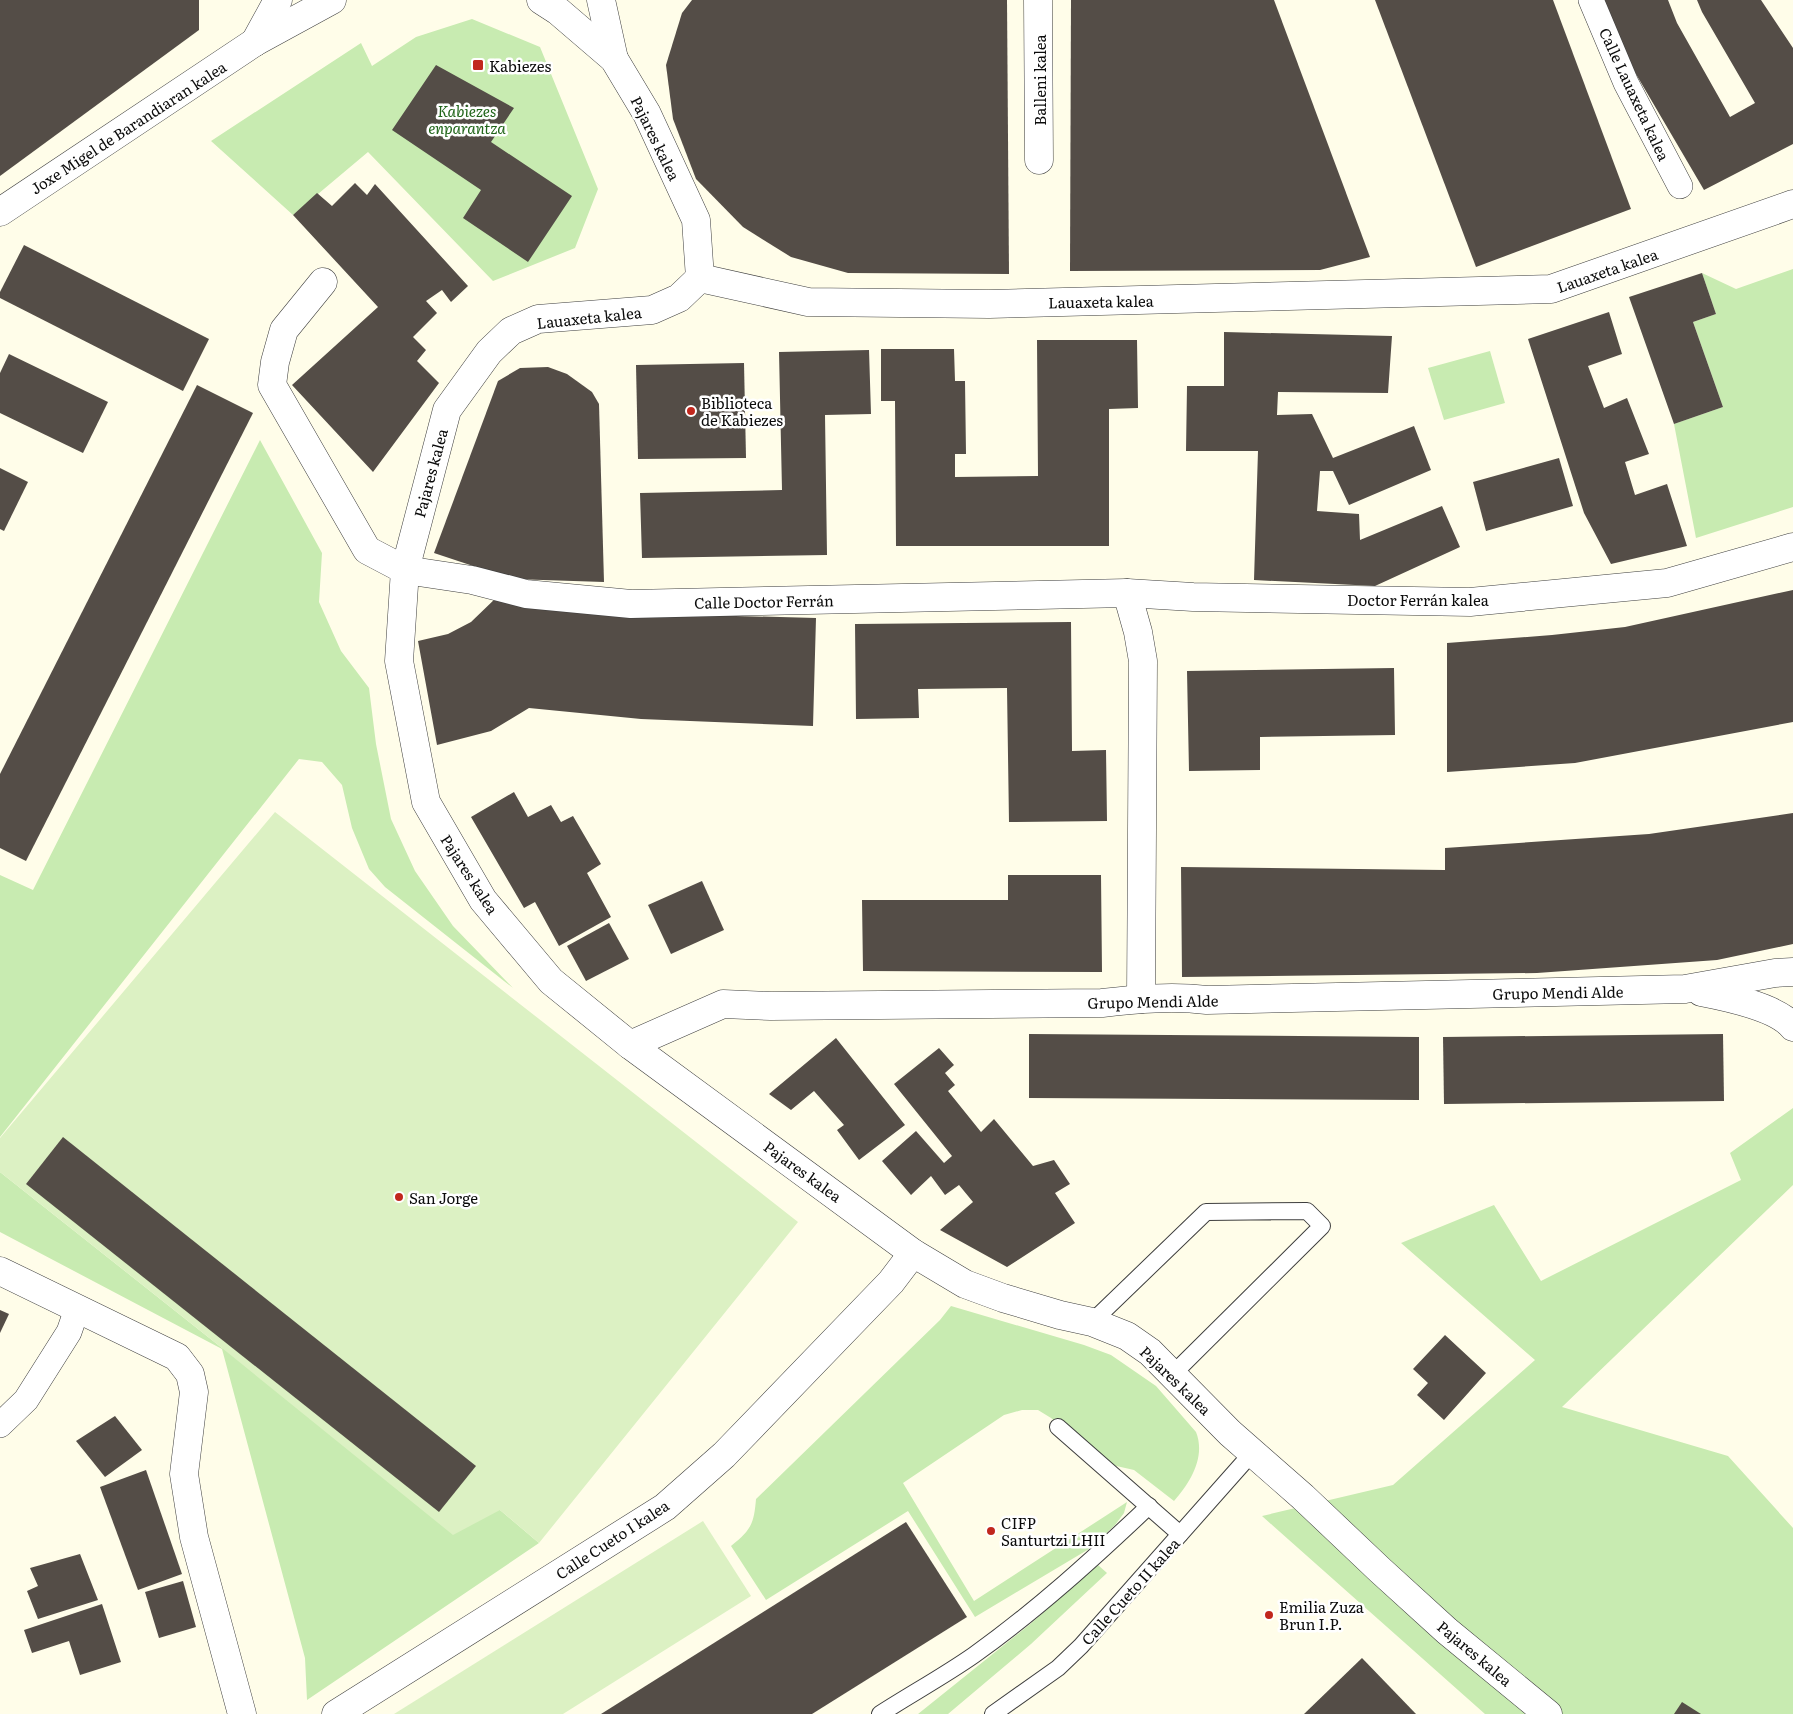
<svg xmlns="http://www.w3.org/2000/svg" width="1793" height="1714" viewBox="0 0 1793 1714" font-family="Literata,serif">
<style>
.green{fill:#c8ebb1}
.pitch{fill:#dcf1c3}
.building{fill:#544d47}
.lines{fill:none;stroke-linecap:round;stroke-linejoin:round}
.service-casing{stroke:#3e3e3e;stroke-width:18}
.pedestrian-casing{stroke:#3e3e3e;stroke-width:26}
.minor-casing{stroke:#3e3e3e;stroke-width:29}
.service{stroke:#fff;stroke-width:16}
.pedestrian{stroke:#fff;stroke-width:25}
.minor{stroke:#fff;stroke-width:28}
.poi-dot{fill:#c1271d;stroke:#fff;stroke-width:2}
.labels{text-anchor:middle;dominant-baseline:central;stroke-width:5;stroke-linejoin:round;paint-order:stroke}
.poi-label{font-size:15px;fill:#0b0b0b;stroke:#fff;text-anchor:start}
.street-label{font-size:15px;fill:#0b0b0b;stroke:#fff}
.park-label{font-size:15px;font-style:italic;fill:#206519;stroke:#fff}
</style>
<rect width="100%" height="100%" fill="#fffde9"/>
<g class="green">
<polygon points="472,19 540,47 598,189 575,248 493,281 368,152 293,215 211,141 361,43 372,66 416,37"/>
<polygon points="1793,269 1793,507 1696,538 1674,424 1723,407 1693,322 1716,314 1702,273 1736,289"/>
<polygon points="1490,351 1505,403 1444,420 1428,368"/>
<polygon points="260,440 322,553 319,602 341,651 369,688 376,744 391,819 415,871 453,926 513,988 385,887 369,869 352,828 342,785 322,762 299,759 0,1137 0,875 33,890"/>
<polygon points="1793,1108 1793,1185 1562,1407 1728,1456 1793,1528 1793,1714 1485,1714 1262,1516 1393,1485 1535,1360 1401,1243 1494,1205 1541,1281 1741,1180 1730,1153"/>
<polygon points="0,1172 222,1348 500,1510 539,1543 307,1700 305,1658 222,1349 0,1232"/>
<path d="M 951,1306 L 1084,1345 L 1111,1355 L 1156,1386 L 1196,1432 C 1206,1457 1190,1483 1174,1501 L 1134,1470 L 1112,1465 L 1051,1418 L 1038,1410 L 1022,1410 L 1004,1415 L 903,1483 L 974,1601 L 1127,1502 L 1124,1513 L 1115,1525 L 1089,1549 L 975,1617 L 908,1511 L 766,1600 L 731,1546 C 751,1530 754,1524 756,1499 L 940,1320 Z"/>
<polygon points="1098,1565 1107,1573 1031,1644 948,1714 918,1714 1029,1625"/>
</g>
<g class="pitch">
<polygon points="275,812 798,1222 539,1543 500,1510 453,1535 222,1348 0,1172 0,1138"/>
<polygon points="703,1521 751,1596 563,1714 394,1714"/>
</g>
<g class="building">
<polygon points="0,0 199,0 199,30 0,176"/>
<polygon points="692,0 1007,0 1009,274 848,273 791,257 743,227 696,179 673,119 666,65 682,13"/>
<polygon points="1071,0 1274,0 1370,257 1320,270 1070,271"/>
<polygon points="1375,0 1553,0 1631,209 1476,267"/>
<polygon points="1603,0 1668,0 1677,23 1730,117 1755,103 1702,12 1697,0 1761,0 1793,48 1793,144 1704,190 1633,69"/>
<polygon points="436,65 514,108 491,142 572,196 528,262 463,218 481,190 392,130"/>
<polygon points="355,183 367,195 375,184 468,286 451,302 442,290 426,301 437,313 413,337 426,350 417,361 439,383 373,472 292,385 378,307 293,215 317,193 332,206"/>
<polygon points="24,245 209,339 183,391 0,298 0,292"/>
<polygon points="1702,273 1716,314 1693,322 1723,407 1674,424 1629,297"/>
<polygon points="1609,312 1622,354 1588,366 1604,408 1627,398 1649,454 1625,462 1635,495 1667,484 1687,546 1611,564 1584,513 1528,339"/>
<polygon points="1224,332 1392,336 1388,393 1278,392 1277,415 1312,414 1333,458 1414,426 1431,470 1349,505 1333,471 1320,471 1317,511 1359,514 1360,540 1442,506 1460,547 1375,586 1254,580 1258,451 1186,451 1187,386 1224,386"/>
<polygon points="1037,340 1137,340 1138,408 1109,409 1109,546 896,546 895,401 881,401 881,349 954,349 955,381 965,381 966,454 955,454 955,477 1038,476"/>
<polygon points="869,350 871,414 825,415 827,555 642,558 640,493 782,490 779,352"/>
<polygon points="9,354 108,402 83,453 0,413 0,373"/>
<polygon points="744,363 746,458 638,459 636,365"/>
<polygon points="548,367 567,374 592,392 599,404 604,582 512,579 434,553 498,381 520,368"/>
<polygon points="197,385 253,413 26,861 0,848 0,774"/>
<polygon points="1559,458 1573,506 1486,531 1473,482"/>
<polygon points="0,468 28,482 4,531 0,529"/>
<polygon points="1793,590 1793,722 1575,763 1447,772 1447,643 1552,635 1625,627"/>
<polygon points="498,596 621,613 816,618 813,726 641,719 529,708 491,731 437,745 418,641 448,634 471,622"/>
<polygon points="1071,622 1072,751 1106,750 1107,821 1009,822 1007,688 918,689 919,718 856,719 855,624"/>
<polygon points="1394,668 1395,735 1260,737 1260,770 1189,771 1187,671"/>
<polygon points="514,792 528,817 551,805 561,822 573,816 601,864 587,873 611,917 559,946 535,902 524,908 471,817"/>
<polygon points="1793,813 1793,944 1717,960 1537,973 1182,977 1181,867 1445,870 1445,848 1649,834"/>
<polygon points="1008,875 1101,875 1102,972 863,971 862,900 1008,900"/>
<polygon points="702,881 724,930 671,954 648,905"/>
<polygon points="609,923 629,959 586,981 567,946"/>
<polygon points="1029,1034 1419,1037 1419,1100 1029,1098"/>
<polygon points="1723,1034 1724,1101 1444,1104 1443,1037"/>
<polygon points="836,1038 905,1125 859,1160 837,1130 844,1125 814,1091 791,1110 769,1094"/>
<polygon points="939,1048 954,1065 945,1073 955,1085 948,1091 981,1132 994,1119 1033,1166 1054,1160 1070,1184 1055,1193 1075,1223 1007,1267 940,1230 973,1202 959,1185 945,1195 931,1176 911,1195 882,1161 916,1131 944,1163 952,1156 894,1084"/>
<polygon points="63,1137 476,1466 439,1512 26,1184"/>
<polygon points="0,1310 9,1314 0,1333"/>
<polygon points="1445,1335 1486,1373 1444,1420 1417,1395 1428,1383 1413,1369"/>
<polygon points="115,1416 142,1450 105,1477 76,1441"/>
<polygon points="146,1470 182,1574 138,1590 100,1487"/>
<polygon points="906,1522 967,1617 812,1714 601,1714"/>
<polygon points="80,1554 98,1600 38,1619 27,1591 38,1586 30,1568"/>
<polygon points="183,1581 196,1627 159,1638 145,1592"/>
<polygon points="102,1604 121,1662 80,1675 69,1641 32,1653 24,1630"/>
<polygon points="1362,1658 1416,1714 1304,1714"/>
<polygon points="1682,1702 1701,1714 1674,1714"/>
</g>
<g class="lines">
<g class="service-casing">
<g id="service">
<polyline points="1092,1322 1206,1212 1307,1211 1322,1226 1173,1374"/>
<polyline points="1058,1427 1180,1534"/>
<path d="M 880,1714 C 911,1694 944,1676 974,1655 C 1037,1610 1093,1559 1149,1506"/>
<polyline points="993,1714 1058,1668 1081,1646 1252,1453"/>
</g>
</g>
<g class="pedestrian-casing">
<g id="pedestrian">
<polyline points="1591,0 1626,83 1680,186"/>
<polyline points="0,1425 26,1400 69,1332 77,1309"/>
</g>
</g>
<g class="minor-casing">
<g id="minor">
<polyline points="541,0 558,11 614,59 647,114 696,220 700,278"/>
<polyline points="601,0 614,59"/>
<polyline points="1038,0 1039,160"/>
<polyline points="255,42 278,0"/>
<polyline points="0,212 255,42 332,0"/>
<polyline points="700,278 679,298 652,310 538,319 511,331 489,352 447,410 405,570 399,661 426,802 483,900 551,981 630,1045 913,1253 965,1284 1003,1298 1060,1315 1092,1322 1127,1336 1150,1352 1230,1433 1303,1497 1380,1570 1447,1631 1548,1714"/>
<polyline points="700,278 808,302 989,304 1551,289 1793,204"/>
<polyline points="323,282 284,330 275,362 272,385 367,550 405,570 472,580 526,594 631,604 1127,593 1193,597 1470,602 1667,583 1793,547"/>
<polyline points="1127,593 1138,632 1143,661 1141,999"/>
<path d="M 1701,992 C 1727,997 1777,1007 1793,1027"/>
<path d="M 630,1045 L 723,1004 L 771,1006 L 1102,1003 C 1137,999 1172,996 1207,1000 L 1685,989 L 1775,973 L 1793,972"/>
<polyline points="0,1271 177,1357 190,1374 194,1392 184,1474 194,1537 242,1714"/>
<polyline points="336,1714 665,1507 724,1455 891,1282 913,1253"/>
</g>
</g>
<use href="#service" class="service"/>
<use href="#pedestrian" class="pedestrian"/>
<use href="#minor" class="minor"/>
</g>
<g class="poi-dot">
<rect x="472" y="59" width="12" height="12" rx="2.5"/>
<circle cx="691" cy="411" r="5"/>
<circle cx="399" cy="1197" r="5"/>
<circle cx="991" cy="1531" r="5"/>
<circle cx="1269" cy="1615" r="5"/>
</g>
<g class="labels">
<g class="poi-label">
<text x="489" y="65">Kabiezes</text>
<text x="701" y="402">Biblioteca<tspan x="701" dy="17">de Kabiezes</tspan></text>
<text x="409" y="1197">San Jorge</text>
<text x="1001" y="1522">CIFP<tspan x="1001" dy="17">Santurtzi LHII</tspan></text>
<text x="1279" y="1606">Emilia Zuza<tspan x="1279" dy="17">Brun I.P.</tspan></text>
</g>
<g class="street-label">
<text transform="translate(1039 80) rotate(-90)">Balleni kalea</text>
<text transform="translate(1635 94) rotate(65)">Calle Lauaxeta kalea</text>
<text transform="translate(128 127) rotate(-33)">Joxe Migel de Barandiaran kalea</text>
<text transform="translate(656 138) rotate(64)">Pajares kalea</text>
<text transform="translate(1607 270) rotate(-19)">Lauaxeta kalea</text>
<text transform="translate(1101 301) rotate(-1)">Lauaxeta kalea</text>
<text transform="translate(589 317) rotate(-6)">Lauaxeta kalea</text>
<text transform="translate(430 473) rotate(-75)">Pajares kalea</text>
<text x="1418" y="599">Doctor Ferrán kalea</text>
<text transform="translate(764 601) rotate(-1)">Calle Doctor Ferrán</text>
<text transform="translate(470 874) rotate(57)">Pajares kalea</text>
<text transform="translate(1558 992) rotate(-1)">Grupo Mendi Alde</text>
<text transform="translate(1153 1001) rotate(-1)">Grupo Mendi Alde</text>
<text transform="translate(803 1171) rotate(36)">Pajares kalea</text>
<text transform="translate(1176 1380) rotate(44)">Pajares kalea</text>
<text transform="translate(612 1539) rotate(-33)">Calle Cueto I kalea</text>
<text transform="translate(1130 1591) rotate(-48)">Calle Cueto II kalea</text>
<text transform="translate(1475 1653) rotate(40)">Pajares kalea</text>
</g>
<g class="park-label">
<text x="467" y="110">Kabiezes<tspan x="467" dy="17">enparantza</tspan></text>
</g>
</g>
</svg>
